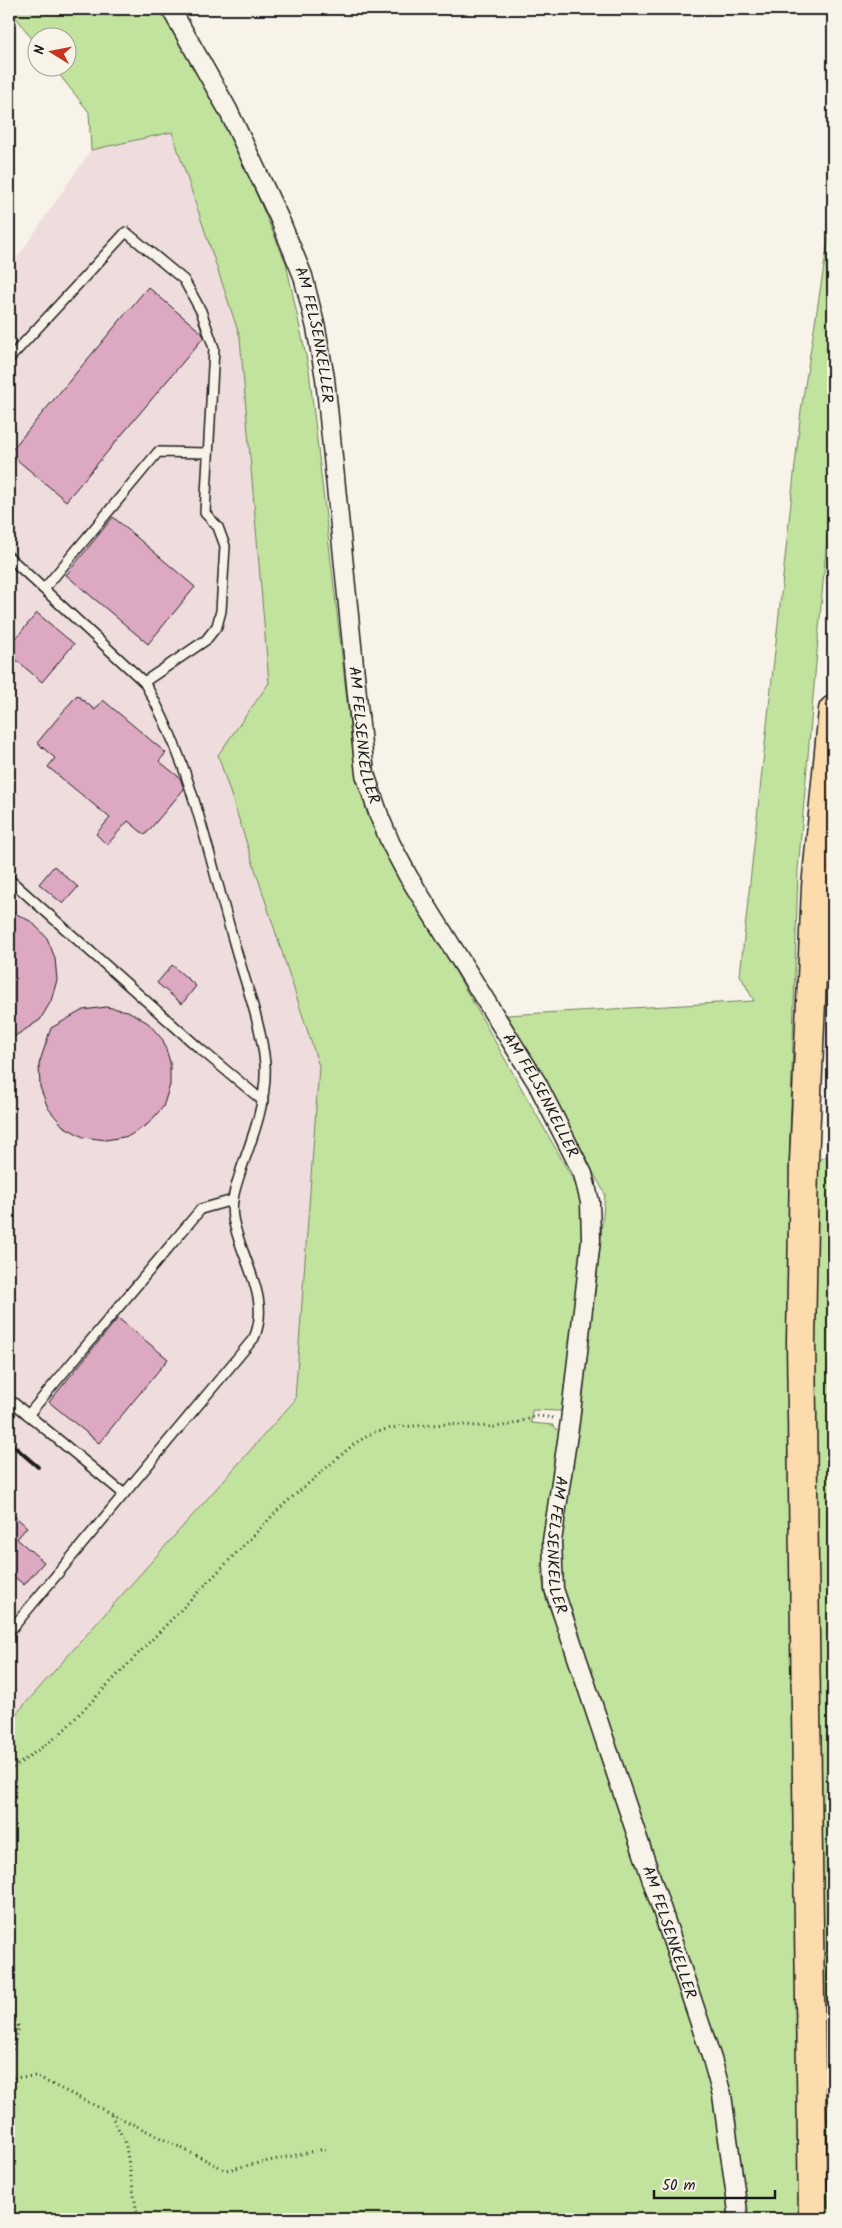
<svg xmlns="http://www.w3.org/2000/svg" width="842" height="2228" viewBox="0 0 842 2228" font-family="Kalam,sans-serif">
<style>
.built{fill:#efdcdd}
.green{fill:#c2e39d;stroke:#6f805c}
.building{fill:#dda8c2;stroke:#1c1c1c}
.lines{fill:none;stroke-linecap:round;stroke-linejoin:round}
.lane-casing{stroke:#1c1c1c;stroke-width:12}
.street-casing{stroke:#1c1c1c;stroke-width:21}
.primary-casing{stroke:#1c1c1c;stroke-width:31}
.path{stroke:#1c1c1c;stroke-width:3;stroke-dasharray:1 4;stroke-linecap:butt}
.lane{stroke:#f7f3e8;stroke-width:9}
.street{stroke:#f7f3e8;stroke-width:18}
.primary{stroke:#fcdcac;stroke-width:28}
.rail{stroke:#1c1c1c;stroke-width:4}
.labels{text-anchor:middle;dominant-baseline:central;stroke-width:4;stroke-linejoin:round;paint-order:stroke}
.street-label{font-size:16px;fill:#1c1c1c;stroke:#f7f3e8}
</style>
<rect width="100%" height="100%" fill="#f7f3e8"/>
<filter id="ink" filterUnits="userSpaceOnUse"><feTurbulence type="fractalNoise" baseFrequency=".02" numOctaves="2"/><feDisplacementMap in="SourceGraphic" scale="10" xChannelSelector="R" yChannelSelector="G"/><feConvolveMatrix kernelMatrix="1 2 1 2 8 2 1 2 1" color-interpolation-filters="sRGB"/></filter>
<g filter="url(#ink)">
<polygon class="built" points="172,132 240,337 269,683 218,755 319,1066 295,1400 9,1722 9,270 91,150"/>
<g class="green">
<polygon points="10,9 159,9 227,125 286,263 309,370 354,761 368,817 587,1204 566,1404 560,1411 532,1410 531,1423 553,1425 562,1435 541,1571 546,1599 572,1664 700,2044 715,2105 730,2219 9,2219 9,1722 295,1400 319,1066 218,755 269,683 240,337 172,132 91,150 89,112 54,68 68,68 68,38 38,38 37,46"/>
<path d="M 833,210 L 833,468 L 798,870 L 789,1171 L 833,1154 L 833,2219 L 743,2219 L 730,2118 C 735,2099 729,2082 718,2066 L 565,1608 L 558,1556 L 596,1285 L 605,1194 L 507,1015 L 754,1001 L 740,975 L 801,410 Z"/>
</g>
<g class="building">
<polygon points="148,287 202,333 204,337 66,501 9,453"/>
<polygon points="113,517 195,587 148,644 66,575"/>
<polygon points="37,613 74,644 42,682 9,654 9,646"/>
<polygon points="77,695 95,710 103,700 166,753 159,761 180,778 184,789 145,835 128,821 107,845 96,834 110,818 48,767 55,758 37,743"/>
<polygon points="54,866 78,887 63,904 39,884"/>
<polygon points="9,910 32,922 47,938 55,958 57,980 51,1001 40,1020 9,1040"/>
<polygon points="172,965 196,986 182,1004 157,983"/>
<polygon points="106,1007 128,1011 148,1023 163,1040 170,1062 170,1085 163,1107 148,1124 129,1136 106,1140 83,1137 63,1126 48,1108 40,1087 39,1064 51,1028 83,1010"/>
<polygon points="118,1318 168,1359 99,1443 49,1402"/>
<polygon points="9,1511 27,1527 17,1539 44,1562 24,1585 9,1572"/>
</g>
<g class="lines">
<g class="lane-casing">
<g id="lane">
<polyline points="9,359 126,232 184,280 201,311 214,348 205,513 218,527 225,546 221,611 217,626 206,640 144,682"/>
<path d="M 9,557 L 144,682 C 190,760 208,853 233,939 C 243,976 262,1026 265,1064 C 267,1099 254,1134 242,1167 C 237,1184 230,1199 233,1218 C 240,1258 272,1298 254,1338 L 9,1632"/>
<polyline points="44,589 158,452 208,453"/>
<polyline points="9,879 199,1048 263,1101"/>
<polyline points="9,1399 124,1494"/>
<polyline points="28,1415 201,1209 233,1200"/>
</g>
</g>
<g class="street-casing">
<g id="street">
<path id="s1" d="M 171,9 L 228,110 L 280,220 L 303,276 L 316,328 L 325,378 L 365,774 L 380,818 L 391,844 L 408,876 L 537,1083 L 583,1174 L 590,1202 L 591,1240 L 570,1421 L 552,1541 L 554,1589 L 712,2059 L 722,2095 L 739,2219"/>
</g>
</g>
<g class="primary-casing">
<polyline id="primary" points="813,2219 801,1342 804,1162 816,887 833,710"/>
</g>
<g class="path">
<polyline points="9,1771 59,1735 281,1507 354,1444 374,1432 396,1427 449,1424 494,1427 510,1425 538,1416 555,1418"/>
<polyline points="9,2013 19,2027 9,2061"/>
<polyline points="9,2078 35,2076 226,2170 329,2148"/>
<polyline points="111,2115 125,2141 138,2219"/>
</g>
<use href="#lane" class="lane"/>
<use href="#street" class="street"/>
<use href="#primary" class="primary"/>
<polyline class="rail" points="9,1442 38,1467"/>
</g>
</g>
<g class="labels">
<g class="street-label">
<text stroke="none"><textPath href="#s1" startOffset="358">AM FELSENKELLER</textPath></text>
<text stroke="none"><textPath href="#s1" startOffset="762">AM FELSENKELLER</textPath></text>
<text stroke="none"><textPath href="#s1" startOffset="1168">AM FELSENKELLER</textPath></text>
<text stroke="none"><textPath href="#s1" startOffset="1632">AM FELSENKELLER</textPath></text>
<text stroke="none"><textPath href="#s1" startOffset="2038">AM FELSENKELLER</textPath></text>
</g>
</g>
<rect width="842" height="2228" fill="none" stroke="#f7f3e8" stroke-width="30"/>
<rect x="15" y="15" width="812" height="2198" fill="none" stroke="#1c1c1c" stroke-width="2" filter="url(#ink)"/>
<g transform="translate(52 52) rotate(280)"><circle r="24" fill="#f7f3e8" stroke="#9f9d96"/>
<path d="M0-4L9 19L0 12L-9 19Z" fill="#c8321e"/>
<text y="-8" font-size="14" font-weight="bold" text-anchor="middle" fill="#1c1c1c">N</text>
</g>
<path d="M654 2190v8h121v-8" fill="none" stroke="#1c1c1c" stroke-width="2.5"/>
<text x="662" y="2190" font-size="15" fill="#1c1c1c" stroke="#f7f3e8" stroke-width="4" paint-order="stroke">50 m</text>
</svg>
